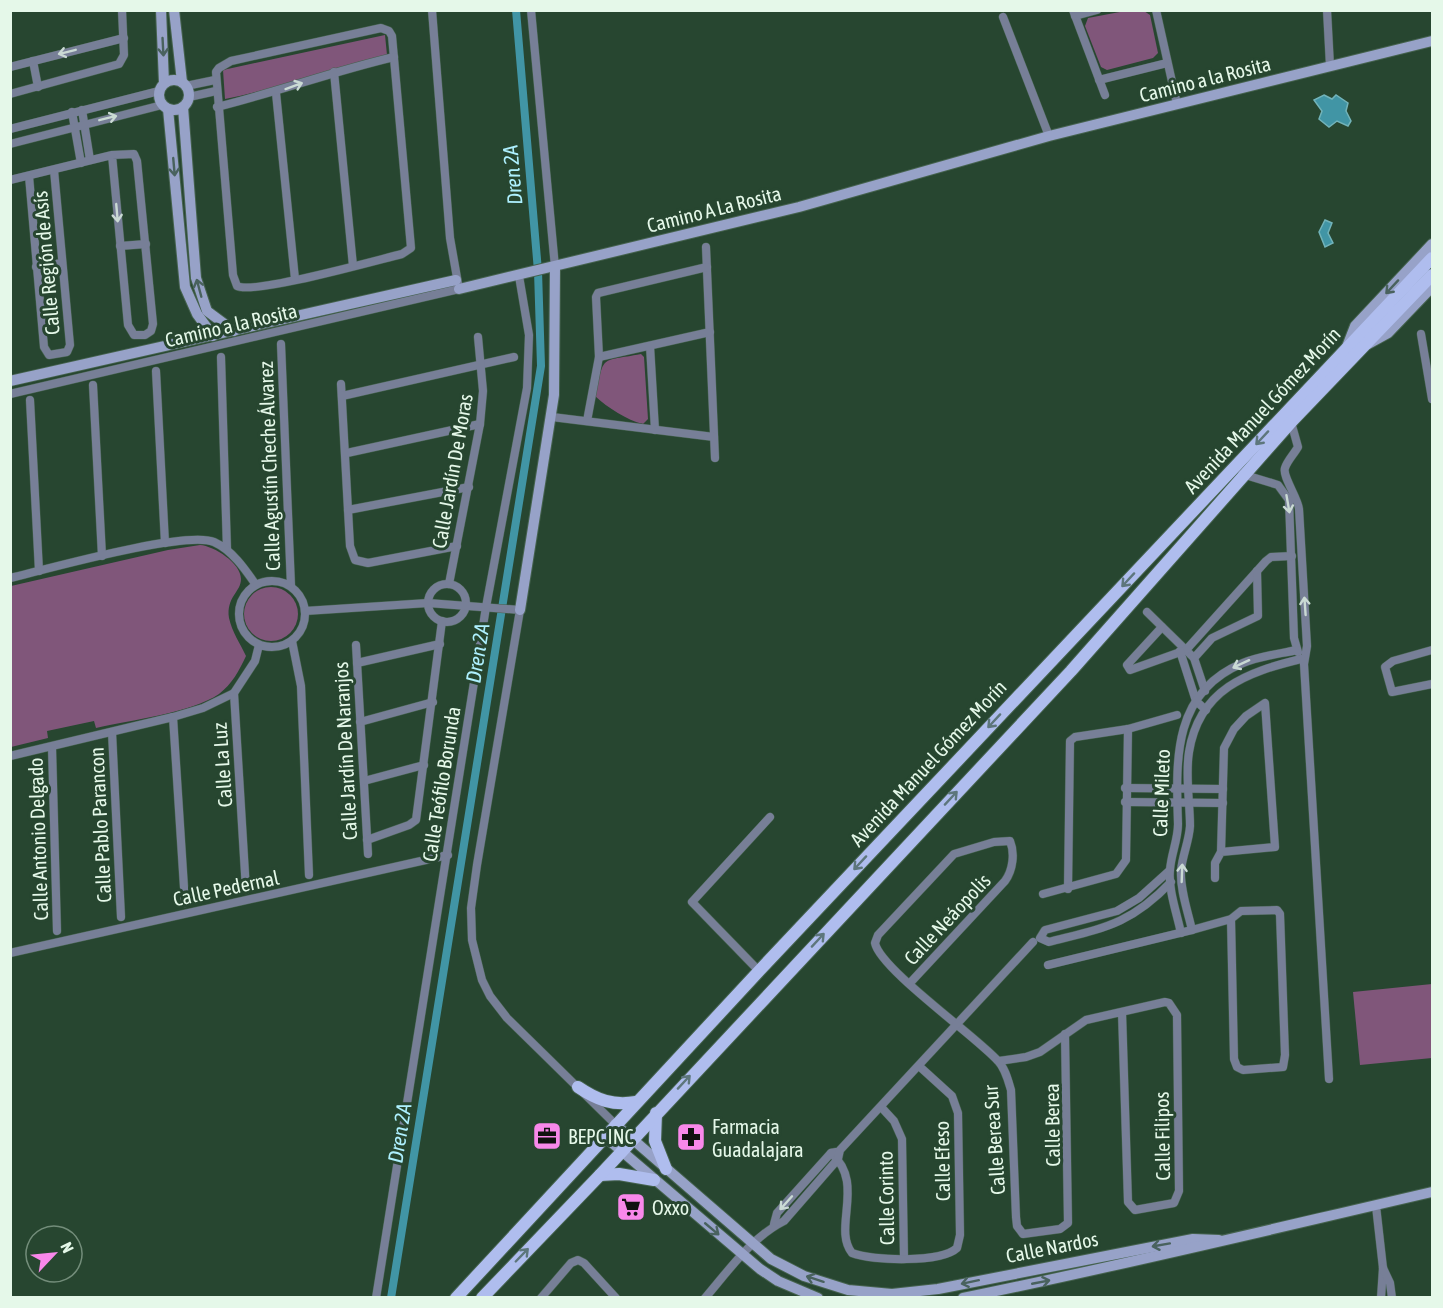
<svg xmlns="http://www.w3.org/2000/svg" width="1443" height="1308" viewBox="0 0 1443 1308" font-family="'Asap Condensed',sans-serif">
<style>
.green{fill:#80567a}
.water{fill:#4195a5;stroke:#72b3b9;stroke-width:1.5}
.lines{fill:none;stroke-linecap:round;stroke-linejoin:round}
.canal{stroke:#4195a5;stroke-width:8}
.street-casing{stroke:#45624e;stroke-width:9}
.secondary-casing{stroke:#45624e;stroke-width:12}
.primary-casing{stroke:#45624e;stroke-width:14}
.street{stroke:#777f97;stroke-width:8}
.secondary{stroke:#97a2c8;stroke-width:10}
.primary{stroke:#afbdee;stroke-width:12}
.oneway{stroke:#49625e}
.oneway2{stroke:#cadad4}
.oneway3{stroke:#5d767c}
.labels{text-anchor:middle;dominant-baseline:central;stroke-width:6;stroke-linejoin:round;paint-order:stroke}
.street-label{font-size:20px;fill:#e5f8e9;stroke:#274630}
.poi-label{font-size:20px;fill:#e5f8e9;stroke:#274630;text-anchor:start}
.water-label{font-size:21px;font-style:italic;fill:#aef0fe;stroke:#274630}
</style>
<rect width="100%" height="100%" fill="#274630"/>
<g class="green">
<polygon points="1125,11 1144,11 1150,15 1158,53 1153,58 1107,70 1101,67 1085,26 1088,18"/>
<path d="M 385,35 L 387,55 C 332,69 280,88 225,99 L 223,70 Z"/>
<path d="M 641,354 L 644,357 L 648,419 L 643,424 C 627,420 608,408 595,396 C 605,354 599,362 641,354 Z"/>
<path d="M 200,545 C 214,546 241,563 241,579 C 241,592 226,597 229,618 C 232,632 240,643 246,656 C 239,671 232,684 219,694 C 191,713 130,720 96,728 L 94,721 L 47,731 L 48,738 L 11,747 L 11,586 L 168,550 Z"/>
<circle cx="271" cy="614" r="27"/>
<polygon points="1432,984 1432,1058 1360,1065 1353,992"/>
</g>
<g class="water">
<polygon points="1324,95 1332,99 1336,95 1348,103 1346,111 1351,121 1348,126 1337,121 1329,127 1319,119 1322,111 1314,100"/>
<polygon points="1325,220 1332,223 1328,233 1333,243 1325,247 1319,232"/>
</g>
<g class="lines">
<polyline class="canal" points="391,1298 541,366 538,271 516,10"/>
<g class="street-casing">
<g id="street">
<polyline points="531,10 555,267"/>
<polyline points="1073,10 1105,95"/>
<polyline points="1156,10 1177,104"/>
<polyline points="1327,10 1330,66"/>
<polyline points="1075,16 1097,10"/>
<polyline points="1003,17 1049,136"/>
<path d="M 381,28 L 389,31 L 392,36 L 411,248 L 402,254 C 377,260 253,295 237,286 L 233,275 L 216,72 L 219,68 L 231,61 Z"/>
<polyline points="33,61 38,87"/>
<polyline points="10,67 124,38"/>
<polyline points="334,72 353,266"/>
<polyline points="1099,80 1167,63"/>
<polyline points="186,86 215,80"/>
<polyline points="276,93 295,279"/>
<polyline points="10,94 119,64 124,55 122,10"/>
<polyline points="189,97 216,91"/>
<path d="M 217,107 C 277,92 334,71 394,57"/>
<polyline points="82,110 90,160"/>
<polyline points="72,112 81,163"/>
<polyline points="10,129 159,91"/>
<polyline points="10,144 162,105"/>
<polyline points="29,176 44,347 49,355 67,352 70,345 54,170"/>
<polyline points="10,180 112,155 134,154 137,161 153,324 151,331 145,335 134,335 128,325 112,155"/>
<polyline points="120,246 146,244"/>
<polyline points="706,247 715,458"/>
<polyline points="36,267 62,263"/>
<polyline points="1421,334 1432,399"/>
<polyline points="281,344 291,586"/>
<polyline points="650,346 655,430"/>
<polyline points="221,357 227,549"/>
<polyline points="599,357 710,332"/>
<polyline points="156,371 165,543"/>
<polyline points="341,384 350,546 355,560 368,563 457,546"/>
<polyline points="93,385 102,556"/>
<polyline points="10,394 459,289 450,238 432,10"/>
<polyline points="342,396 514,357"/>
<polyline points="30,400 39,571"/>
<polyline points="552,417 714,437"/>
<polyline points="587,421 599,357 596,297 598,293 707,267"/>
<path d="M 1291,422 L 1298,447 C 1294,454 1287,461 1285,468 C 1282,476 1298,498 1299,509 L 1307,646 L 1304,664 L 1329,1079"/>
<polyline points="347,453 480,424"/>
<polyline points="1242,474 1278,485 1289,500 1294,638 1298,652"/>
<polyline points="348,510 469,487"/>
<path d="M 10,578 C 47,569 186,530 214,542 C 232,550 245,569 256,585"/>
<circle cx="272" cy="614" r="33"/>
<circle cx="447" cy="603" r="19"/>
<polyline points="449,584 480,424 483,391 478,337"/>
<polyline points="305,611 428,603 520,610 477,865 471,908 472,940 482,980 490,996 507,1018 615,1124"/>
<polyline points="1147,612 1194,658 1205,691"/>
<polyline points="1162,627 1127,665 1130,670 1186,650 1266,561 1271,557 1292,556"/>
<polyline points="292,641 301,686 309,875"/>
<polyline points="356,645 368,854"/>
<polyline points="1432,650 1393,661 1385,667 1392,692 1432,684"/>
<polyline points="1180,651 1196,701 1206,710"/>
<polyline points="1194,658 1212,638 1258,616 1257,571"/>
<polyline points="357,663 440,644"/>
<polyline points="173,717 185,903"/>
<polyline points="360,722 433,702"/>
<polyline points="112,732 121,917"/>
<polyline points="52,747 57,931"/>
<polyline points="10,756 173,717 203,708 234,693"/>
<polyline points="364,781 424,765"/>
<polyline points="1125,788 1223,789"/>
<polyline points="1125,802 1223,803"/>
<polyline points="367,840 409,825 416,820 442,621"/>
<path d="M 1169,871 L 1139,898 L 1117,911 L 1045,930 L 1040,938 L 1049,942 C 1103,928 1130,925 1171,882"/>
<polyline points="1215,878 1215,863 1221,852 1224,748 1234,729 1246,716 1265,703 1275,847 1221,852"/>
<polyline points="1068,889 1070,741 1075,737 1128,729 1177,715"/>
<polyline points="246,890 234,693 255,661 259,645"/>
<polyline points="1043,894 1116,874 1126,860 1128,729"/>
<path d="M 1192,930 C 1188,912 1180,890 1181,871 C 1182,856 1189,842 1190,826 C 1190,802 1185,776 1189,752 C 1199,689 1247,672 1301,659"/>
<path d="M 1181,933 C 1177,914 1168,889 1170,870 C 1171,854 1178,840 1178,824 C 1176,761 1172,692 1243,663 C 1260,656 1279,654 1297,650"/>
<polyline points="10,953 448,855"/>
<polyline points="1048,965 1192,930 1231,919 1241,911 1277,910 1280,914 1285,1055 1283,1067 1243,1070 1237,1067 1234,1059 1231,919"/>
<polyline points="759,971 692,902 770,817"/>
<path d="M 910,983 L 1005,881 C 1013,870 1015,853 1010,841 L 994,842 L 954,854 L 878,935 L 875,943 C 880,969 977,1037 998,1061 C 1005,1068 1008,1080 1011,1090 L 1016,1217 L 1017,1226 L 1023,1234 L 1060,1229 L 1068,1223 L 1065,1034"/>
<polyline points="999,1061 1026,1057 1040,1052 1086,1020 1165,1002 1169,1003 1177,1015 1179,1191 1174,1203 1135,1210 1128,1202 1122,1012"/>
<polyline points="882,1108 894,1121 902,1139 904,1259"/>
<path d="M 831,1153 C 866,1183 832,1228 852,1253 C 872,1261 941,1263 957,1248 L 960,1235 L 958,1113 L 952,1096 L 919,1066"/>
<polyline points="1376,1206 1383,1268 1381,1298"/>
<polyline points="774,1224 777,1213 831,1153 836,1152"/>
<polyline points="1383,1268 1390,1283 1392,1298"/>
<polyline points="376,1298 486,607 527,388 529,335 519,276"/>
<polyline points="541,1298 571,1263 578,1260 584,1263 616,1298"/>
<path d="M 705,1298 C 729,1270 752,1237 784,1221 L 838,1159 L 840,1150 L 1033,942"/>
</g>
</g>
<g class="secondary-casing">
<g id="secondary">
<polyline points="161,10 164,83"/>
<polyline points="174,10 182,82"/>
<circle cx="174" cy="95" r="15"/>
<polyline points="183,107 196,278 207,311 234,331"/>
<polyline points="168,109 185,287 197,314 213,336"/>
<polyline points="459,289 799,207 1049,136 1432,41"/>
<polyline points="1368,344 1388,333 1432,287"/>
<polyline points="1346,349 1355,326 1432,244"/>
<polyline points="10,381 456,280"/>
<polyline points="520,610 554,395 555,267"/>
<polyline points="615,1124 771,1259 804,1276 848,1290 892,1294 938,1289 1193,1239 1219,1240"/>
<polyline points="604,1136 760,1269 778,1281 818,1298"/>
<path d="M 963,1298 C 1120,1266 1276,1228 1432,1192"/>
</g>
</g>
<g class="primary-casing">
<g id="primary">
<path d="M 578,1087 C 597,1100 613,1106 636,1102"/>
<polyline points="656,1113 655,1141 666,1169"/>
<polyline points="600,1175 619,1174 654,1180"/>
<polyline points="456,1298 759,971 1432,258"/>
<polyline points="482,1298 600,1175 1071,671 1293,420 1432,275"/>
</g>
</g>
<use href="#street" class="street"/>
<use href="#secondary" class="secondary"/>
<use href="#primary" class="primary"/>
</g>
<defs><path id="oneway-shaft" d="M-6 0H5M1.5-3L5.5 0L1.5 3" fill="none" stroke-width="1.6" stroke-linecap="round" stroke-linejoin="round" transform="scale(1.5)"/></defs>
<g class="oneway">
<use href="#oneway-shaft" transform="translate(163 47) rotate(87)"/>
<use href="#oneway-shaft" transform="translate(174 167) rotate(85)"/>
<use href="#oneway-shaft" transform="translate(1392 287) rotate(133)"/>
<use href="#oneway-shaft" transform="translate(199 288) rotate(-105)"/>
<use href="#oneway-shaft" transform="translate(712 1229) rotate(40)"/>
<use href="#oneway-shaft" transform="translate(1161 1245) rotate(170)"/>
<use href="#oneway-shaft" transform="translate(815 1279) rotate(-162)"/>
<use href="#oneway-shaft" transform="translate(970 1282) rotate(168)"/>
<use href="#oneway-shaft" transform="translate(1041 1282) rotate(-11)"/>
</g>
<g class="oneway2">
<use href="#oneway-shaft" transform="translate(67 52) rotate(166)"/>
<use href="#oneway-shaft" transform="translate(294 86) rotate(-20)"/>
<use href="#oneway-shaft" transform="translate(108 118) rotate(-14)"/>
<use href="#oneway-shaft" transform="translate(117 213) rotate(85)"/>
<use href="#oneway-shaft" transform="translate(1288 504) rotate(80)"/>
<use href="#oneway-shaft" transform="translate(1305 606) rotate(-94)"/>
<use href="#oneway-shaft" transform="translate(1241 664) rotate(155)"/>
<use href="#oneway-shaft" transform="translate(1182 873) rotate(-88)"/>
<use href="#oneway-shaft" transform="translate(786 1203) rotate(132)"/>
</g>
<g class="oneway3">
<use href="#oneway-shaft" transform="translate(1262 438) rotate(133)"/>
<use href="#oneway-shaft" transform="translate(1128 580) rotate(133)"/>
<use href="#oneway-shaft" transform="translate(994 721) rotate(133)"/>
<use href="#oneway-shaft" transform="translate(951 798) rotate(-47)"/>
<use href="#oneway-shaft" transform="translate(860 863) rotate(133)"/>
<use href="#oneway-shaft" transform="translate(818 940) rotate(-47)"/>
<use href="#oneway-shaft" transform="translate(684 1082) rotate(-47)"/>
<use href="#oneway-shaft" transform="translate(522 1255) rotate(-46)"/>
</g>
<defs>
<g id="office-square" transform="scale(1.5)"><rect x="-9" y="-9" width="18" height="18" rx="4" fill="#f888ea" stroke="#274630"/><path d="M-6-3h4V-5.5h4V-3h4V5H-6ZM-1-4.5V-3h2v-1.5ZM-6 0V1H6V0Z" fill="#111"/></g>
<g id="pharmacy-square" transform="scale(1.5)"><rect x="-9" y="-9" width="18" height="18" rx="4" fill="#f888ea" stroke="#274630"/><path d="M-2-6h4v4h4v4h-4v4h-4v-4h-4v-4h4Z" fill="#111"/></g>
<g id="supermarket-square" transform="scale(1.5)"><rect x="-9" y="-9" width="18" height="18" rx="4" fill="#f888ea" stroke="#274630"/><path d="M-6-5.5h2.5l.6 2H6L4.5 2H-2.5L-4.4-4H-6ZM-1.5 3.2a1.3 1.3 0 1 0 .1 0ZM3 3.2a1.3 1.3 0 1 0 .1 0Z" fill="#111"/></g>
</defs>
<g fill-rule="evenodd">
<use href="#office-square" x="547" y="1136"/>
<use href="#pharmacy-square" x="691" y="1137"/>
<use href="#supermarket-square" x="631" y="1207"/>
</g>
<g class="labels">
<g class="street-label">
<text transform="translate(1205 79) rotate(-14)">Camino a la Rosita</text>
<text transform="translate(714 209) rotate(-14)">Camino A La Rosita</text>
<text transform="translate(46 263) rotate(-95)">Calle Región de Asís</text>
<text transform="translate(231 325) rotate(-13)">Camino a la Rosita</text>
<text transform="translate(1262 410) rotate(-47)">Avenida Manuel Gómez Morín</text>
<text transform="translate(269 466) rotate(-92)">Calle Agustín Cheche Álvarez</text>
<text transform="translate(452 471) rotate(-80)">Calle Jardín De Moras</text>
<text transform="translate(345 751) rotate(-93)">Calle Jardín De Naranjos</text>
<text transform="translate(928 763) rotate(-47)">Avenida Manuel Gómez Morín</text>
<text transform="translate(222 765) rotate(-94)">Calle La Luz</text>
<text transform="translate(441 784) rotate(-81)">Calle Teófilo Borunda</text>
<text transform="translate(1161 793) rotate(-88)">Calle Mileto</text>
<text transform="translate(100 825) rotate(-93)">Calle Pablo Parancon</text>
<text transform="translate(38 839) rotate(-92)">Calle Antonio Delgado</text>
<text transform="translate(226 888) rotate(-12)">Calle Pedernal</text>
<text transform="translate(947 919) rotate(-47)">Calle Neáopolis</text>
<text transform="translate(1052 1125) rotate(-91)">Calle Berea</text>
<text transform="translate(1162 1136) rotate(-91)">Calle Filipos</text>
<text transform="translate(994 1140) rotate(-94)">Calle Berea Sur</text>
<text transform="translate(942 1161) rotate(-91)">Calle Efeso</text>
<text transform="translate(886 1198) rotate(-91)">Calle Corinto</text>
<text transform="translate(1052 1247) rotate(-11)">Calle Nardos</text>
</g>
<g class="poi-label">
<text x="712" y="1126">Farmacia<tspan x="712" dy="23">Guadalajara</tspan></text>
<text x="568" y="1136">BEPC INC</text>
<text x="652" y="1207">Oxxo</text>
</g>
<g class="water-label">
<text transform="translate(512 175) rotate(-95)">Dren 2A</text>
<text transform="translate(477 653) rotate(-81)">Dren 2A</text>
<text transform="translate(399 1133) rotate(-81)">Dren 2A</text>
</g>
</g>
<rect width="1443" height="1308" fill="none" stroke="#e5f8e9" stroke-width="24"/>
<g transform="translate(54 1254) rotate(64)"><circle r="28" fill="#274630" stroke="#738d7a" stroke-width="1.5"/>
<path d="M0-4.5L10 22L0 15L-10 22Z" fill="#f888ea"/>
<text y="-9" font-size="16" font-weight="bold" text-anchor="middle" fill="#e5f8e9">N</text>
</g>
</svg>
